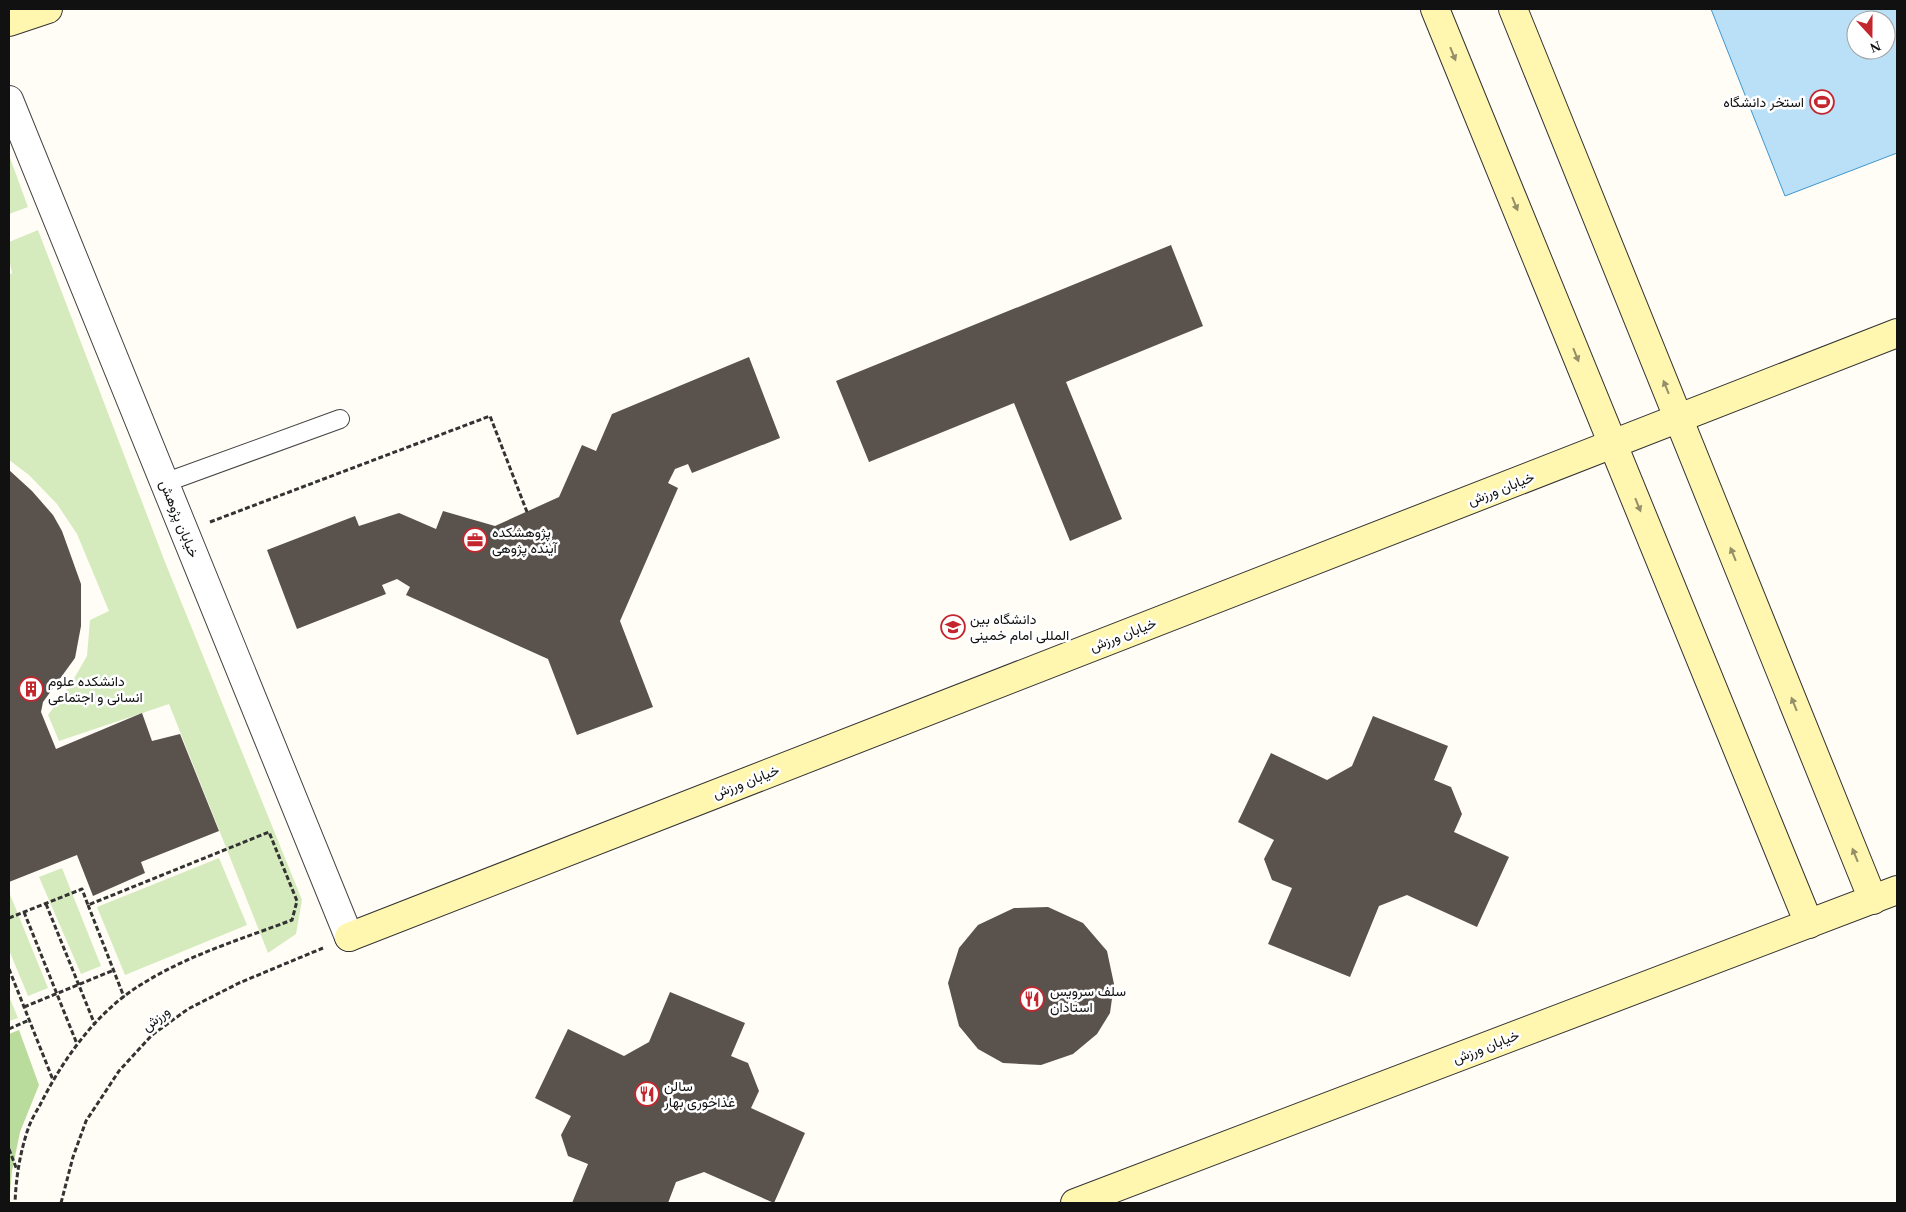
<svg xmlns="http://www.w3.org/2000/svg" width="1906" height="1212" viewBox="0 0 1906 1212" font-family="'Times New Roman',Vazirmatn,serif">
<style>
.green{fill:#d5ebbd}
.forest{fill:#b9dc9c}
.water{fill:#b9e0f7;stroke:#3f96cf;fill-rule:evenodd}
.building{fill:#5a524d}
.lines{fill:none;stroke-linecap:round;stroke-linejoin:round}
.lane-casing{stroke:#444;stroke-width:20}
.street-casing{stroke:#444;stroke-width:30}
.secondary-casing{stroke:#333;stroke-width:30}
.path{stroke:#333;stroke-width:3;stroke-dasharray:5 2.5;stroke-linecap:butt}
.lane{stroke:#fff;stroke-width:18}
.street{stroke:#fff;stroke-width:28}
.secondary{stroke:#fff6b0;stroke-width:28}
.oneway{fill:#948f68}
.labels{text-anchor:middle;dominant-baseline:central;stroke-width:5;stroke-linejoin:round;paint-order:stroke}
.poi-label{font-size:14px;fill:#111;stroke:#fff;text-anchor:start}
.street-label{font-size:14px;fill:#111;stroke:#fff}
</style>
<rect width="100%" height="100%" fill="#fffdf5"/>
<g class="green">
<polygon points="9,155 28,207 9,214"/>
<polygon points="38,230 165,562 302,900 296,934 268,953 169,704 59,741 48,715 72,682 87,656 90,620 109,611 77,534 57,504 29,475 9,460 9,275 12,273 9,259 9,242"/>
<polygon points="219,858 247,925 125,975 97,907"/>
<polygon points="62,868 101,966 81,974 39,877"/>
<polygon points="9,892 48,988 28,996 9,950"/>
<polygon points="9,996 18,1018 9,1021"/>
</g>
<polygon class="forest" points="19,1030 39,1085 20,1132 12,1171 9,1203 9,1034"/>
<path class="water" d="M 1711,9 L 1897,9 L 1897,153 L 1785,196 ZM 1856,20 L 1886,20 L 1886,50 L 1856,50 Z"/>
<g class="building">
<polygon points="1171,245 1203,326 1066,382 1122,519 1070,541 1014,403 869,462 836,381"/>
<polygon points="749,357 780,438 692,473 688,464 675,469 668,483 678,488 620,621 653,707 577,735 548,659 406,595 410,587 397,579 382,585 386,594 297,629 267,550 355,516 359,526 399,513 436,529 443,511 495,526 559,497 582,445 596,451 612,414"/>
<polygon points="9,470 32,491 53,515 62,531 81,584 81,626 75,658 43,702 41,712 56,749 142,713 152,741 180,734 219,831 141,862 145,873 93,896 77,855 9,882"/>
<polygon points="1373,716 1448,746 1434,780 1451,787 1462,814 1454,832 1509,857 1477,927 1407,895 1379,906 1350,977 1268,944 1292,888 1272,880 1264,859 1274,840 1238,822 1271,753 1327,780 1352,766"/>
<polygon points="1048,907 1083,923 1107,951 1114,984 1110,1013 1097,1034 1073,1054 1041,1065 1003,1063 978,1049 959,1026 948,983 959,948 978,925 1014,908"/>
<polygon points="670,992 745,1023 731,1056 748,1063 759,1091 751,1108 805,1133 774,1203 704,1172 676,1182 668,1203 572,1203 588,1164 568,1156 561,1135 571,1116 535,1098 568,1029 624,1056 649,1042"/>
</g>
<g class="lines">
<g class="lane-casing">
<polyline id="lane" points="164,483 340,419"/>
</g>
<g class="street-casing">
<polyline id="street" points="9,100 349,937"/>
</g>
<g class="secondary-casing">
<g id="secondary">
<polyline points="1435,9 1809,924"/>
<polyline points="1513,9 1873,900"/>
<polyline points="9,22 48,9"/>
<polyline points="349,937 1897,333"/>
<polyline points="1075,1203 1897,890"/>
</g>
</g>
<g class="path">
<polyline points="210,522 490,416 527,512"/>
<polyline points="46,904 95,1025"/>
<polyline points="88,905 124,997"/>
<polyline points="24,912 77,1044"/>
<path d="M 9,918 L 82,889 L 88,905 L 269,832 L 297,901 L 292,920 C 242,939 188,955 142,984 C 97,1011 63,1059 40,1105 C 36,1112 31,1120 28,1129 C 20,1153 16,1177 15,1203"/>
<polyline points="9,969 53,1080"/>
<polyline points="24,1007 114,970"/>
<polyline points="9,1029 29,1020"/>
<polyline points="9,1149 17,1170"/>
<polyline points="61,1203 73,1157 86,1121 119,1071 152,1035 188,1009 239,983 323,948"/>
</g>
<use href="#lane" class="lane"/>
<use href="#street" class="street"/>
<use href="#secondary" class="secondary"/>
</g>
<defs><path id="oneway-solid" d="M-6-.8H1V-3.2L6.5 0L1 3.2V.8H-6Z" transform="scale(1.25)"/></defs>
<g class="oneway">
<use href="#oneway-solid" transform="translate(1453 54) rotate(68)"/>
<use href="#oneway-solid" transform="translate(1515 204) rotate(68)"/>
<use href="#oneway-solid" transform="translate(1576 355) rotate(68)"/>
<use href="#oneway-solid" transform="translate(1666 387) rotate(-112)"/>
<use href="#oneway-solid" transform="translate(1638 505) rotate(68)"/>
<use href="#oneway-solid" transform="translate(1733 554) rotate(-112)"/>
<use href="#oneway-solid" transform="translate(1794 704) rotate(-112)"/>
<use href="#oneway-solid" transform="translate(1855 855) rotate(-112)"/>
</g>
<defs>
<g id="stadium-ring" transform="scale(1.25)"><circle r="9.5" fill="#fff" stroke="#c4262e" stroke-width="1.5"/><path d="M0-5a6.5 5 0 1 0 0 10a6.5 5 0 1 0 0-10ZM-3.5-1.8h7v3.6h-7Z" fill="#c4262e"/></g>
<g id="office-ring" transform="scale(1.25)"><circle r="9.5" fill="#fff" stroke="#c4262e" stroke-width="1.5"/><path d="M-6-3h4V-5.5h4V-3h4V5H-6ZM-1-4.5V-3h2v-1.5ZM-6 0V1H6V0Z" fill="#c4262e"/></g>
<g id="university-ring" transform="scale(1.25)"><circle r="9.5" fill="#fff" stroke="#c4262e" stroke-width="1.5"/><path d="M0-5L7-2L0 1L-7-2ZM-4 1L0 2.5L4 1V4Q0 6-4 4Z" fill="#c4262e"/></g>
<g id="building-ring" transform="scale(1.25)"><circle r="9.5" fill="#fff" stroke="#c4262e" stroke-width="1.5"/><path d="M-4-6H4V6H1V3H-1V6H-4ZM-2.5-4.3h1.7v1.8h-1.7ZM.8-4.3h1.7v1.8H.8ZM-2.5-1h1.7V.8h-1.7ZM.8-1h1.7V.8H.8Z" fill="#c4262e"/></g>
<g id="restaurant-ring" transform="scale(1.25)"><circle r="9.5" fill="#fff" stroke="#c4262e" stroke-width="1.5"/><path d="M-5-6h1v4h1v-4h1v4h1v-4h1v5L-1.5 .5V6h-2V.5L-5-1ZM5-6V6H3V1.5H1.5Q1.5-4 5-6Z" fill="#c4262e"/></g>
</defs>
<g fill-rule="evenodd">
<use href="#stadium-ring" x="1822" y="102"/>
<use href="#office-ring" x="475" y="540"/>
<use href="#university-ring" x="953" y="627"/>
<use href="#building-ring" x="31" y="689"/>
<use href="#restaurant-ring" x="1032" y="999"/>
<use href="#restaurant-ring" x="647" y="1094"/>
</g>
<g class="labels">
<g class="poi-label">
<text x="1804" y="102" text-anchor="end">استخر دانشگاه</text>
<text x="492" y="532">پژوهشکده<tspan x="492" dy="16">آینده پژوهی</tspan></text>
<text x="970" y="619">دانشگاه بین<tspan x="970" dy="16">المللی امام خمینی</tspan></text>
<text x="48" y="681">دانشکده علوم<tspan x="48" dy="16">انسانی و اجتماعی</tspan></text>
<text x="1050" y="991">سلف سرویس<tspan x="1050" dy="16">استادان</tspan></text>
<text x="664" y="1086">سالن<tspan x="664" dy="16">غذاخوری بهار</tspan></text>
</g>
<g class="street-label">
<text transform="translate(1501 489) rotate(-21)">خیابان ورزش</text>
<text transform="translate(179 519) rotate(68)">خیابان پژوهش</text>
<text transform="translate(1123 635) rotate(-21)">خیابان ورزش</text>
<text transform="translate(746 782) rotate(-21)">خیابان ورزش</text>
<text transform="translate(156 1019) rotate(-38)">ورزش</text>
<text transform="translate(1486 1047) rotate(-21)">خیابان ورزش</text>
</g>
</g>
<rect width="1906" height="1212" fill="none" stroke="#111111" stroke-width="20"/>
<g transform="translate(1871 35) rotate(159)"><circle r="24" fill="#ffffff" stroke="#a0a0a0"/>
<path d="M0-4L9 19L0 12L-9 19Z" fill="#c4262e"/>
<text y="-8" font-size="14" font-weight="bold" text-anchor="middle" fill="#111111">N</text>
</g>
</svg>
